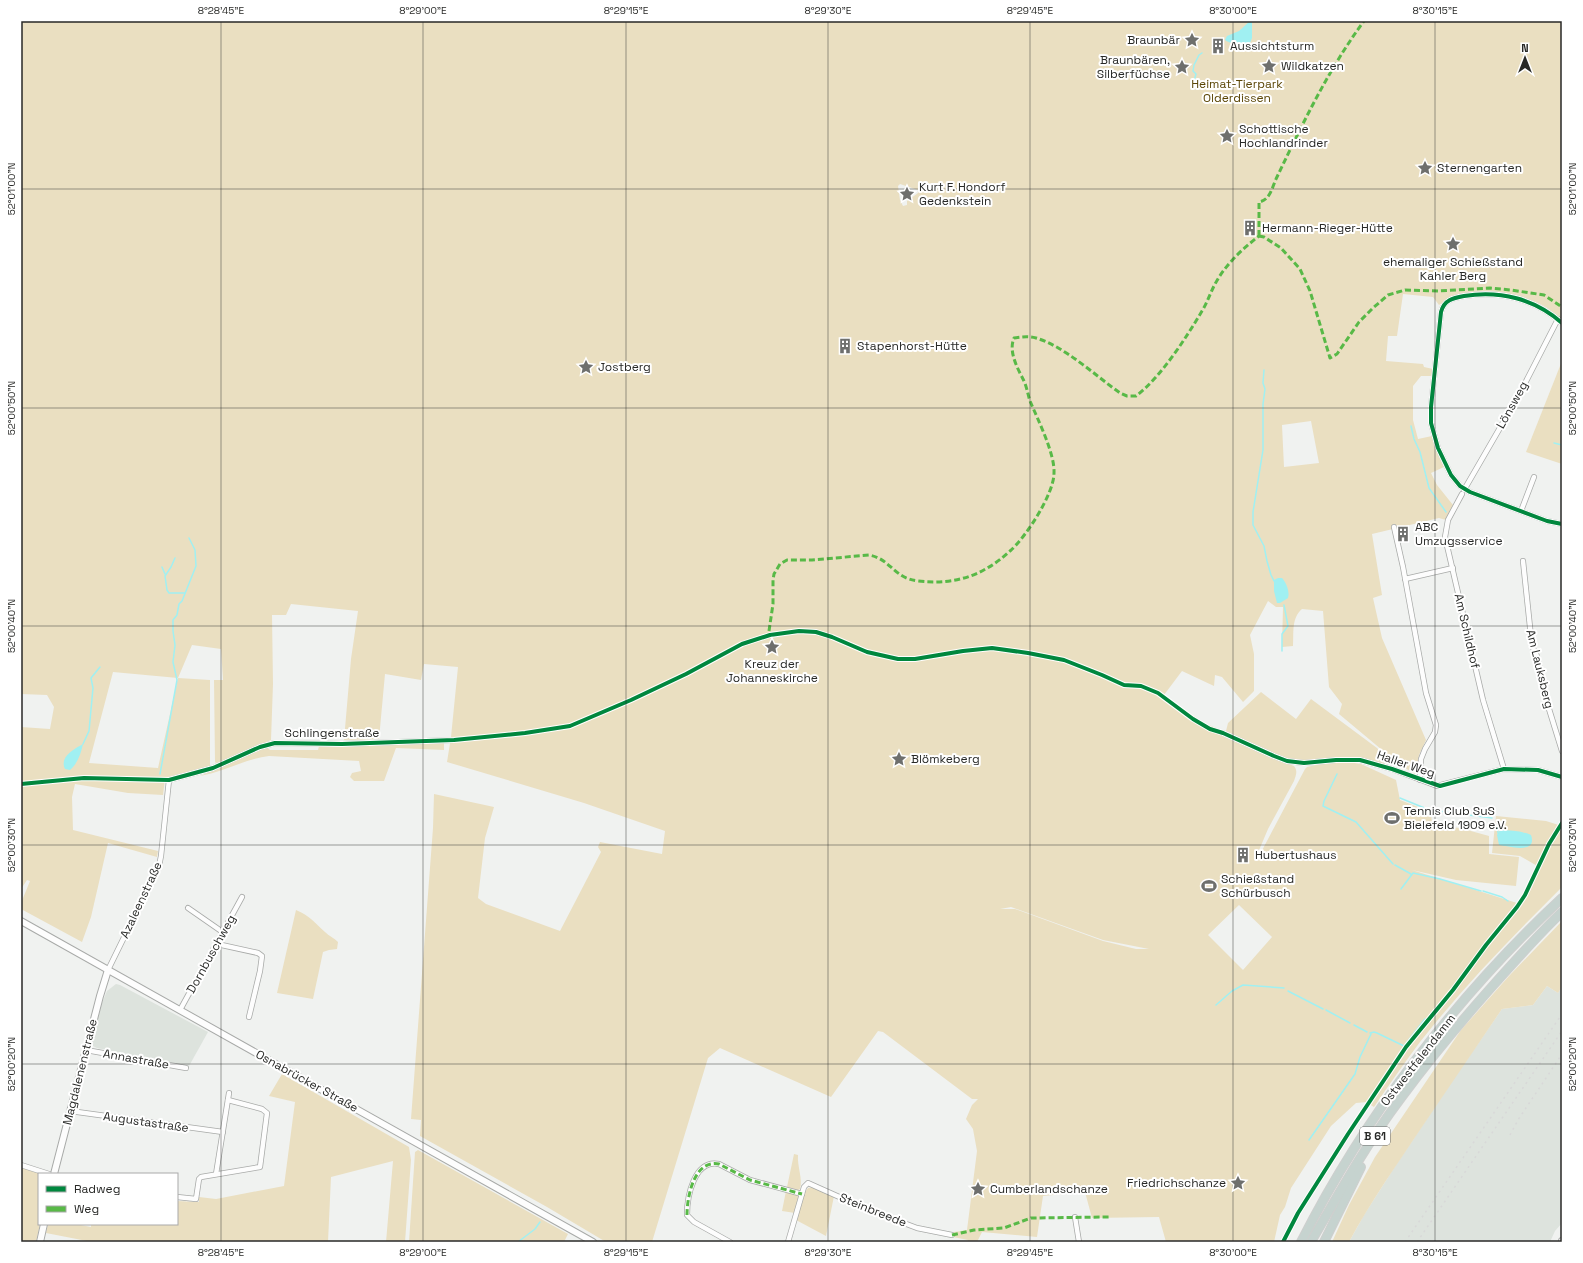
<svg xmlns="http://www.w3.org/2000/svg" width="1583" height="1263" viewBox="0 0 1583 1263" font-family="'Space Grotesk',sans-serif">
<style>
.built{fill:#dde3dd}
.green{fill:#eadfc1;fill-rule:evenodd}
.water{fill:#a0f0f2}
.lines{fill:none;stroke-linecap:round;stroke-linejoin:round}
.stream{stroke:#a0f0f2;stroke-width:1.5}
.street-casing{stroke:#a8aaa8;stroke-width:6}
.secondary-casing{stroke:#a8aaa8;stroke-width:8}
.highway-casing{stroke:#cecfce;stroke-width:10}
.street{stroke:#fdfdfd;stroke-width:4.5}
.secondary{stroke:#fdfdfd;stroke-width:6}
.highway{stroke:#c6d3cf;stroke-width:8}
.rail{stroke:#d8d8d8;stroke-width:1.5;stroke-dasharray:2 4;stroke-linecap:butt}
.quiet{stroke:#58b947;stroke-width:3;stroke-dasharray:6 3;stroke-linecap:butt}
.cycleway-casing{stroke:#fff;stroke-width:6}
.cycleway{stroke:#00873e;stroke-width:4}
.ticks{fill:none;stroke:#282927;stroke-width:1;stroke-opacity:0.45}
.labels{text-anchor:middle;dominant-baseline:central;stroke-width:4;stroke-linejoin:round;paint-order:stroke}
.shield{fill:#fff;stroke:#686968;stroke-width:1}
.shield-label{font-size:11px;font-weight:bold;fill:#282927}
.poi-label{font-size:12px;fill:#282927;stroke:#fff;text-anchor:start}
.park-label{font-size:12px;fill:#5b4606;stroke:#fff}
.street-label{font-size:12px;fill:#282927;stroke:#fff}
.neatline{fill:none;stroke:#282927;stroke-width:1.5}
.ticks-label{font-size:10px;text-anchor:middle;fill:#282927}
</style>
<rect width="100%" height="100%" fill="#f0f2f0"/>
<g class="built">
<polygon points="116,984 120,985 208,1032 189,1066 97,1048 93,1046 92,1040 102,1003 107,991"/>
<polygon points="1547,986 1558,993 1562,987 1562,1223 1555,1231 1550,1242 1349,1242 1364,1215 1396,1165 1455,1077 1502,1009 1533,1005"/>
</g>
<g class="green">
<path d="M 21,21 L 1562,21 L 1562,320 C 1556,315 1550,309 1542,305 C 1512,290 1467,284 1439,305 L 1433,297 L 1403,294 L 1397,336 L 1388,336 L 1386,361 L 1423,364 L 1424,367 L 1433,369 L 1432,376 L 1421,376 L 1413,386 L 1413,420 L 1418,439 L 1432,436 L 1444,467 L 1431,473 L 1437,485 L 1453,505 L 1446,520 L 1439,518 L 1372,534 L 1382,595 L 1373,598 L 1382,638 L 1426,740 L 1419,755 L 1417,773 L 1415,774 L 1400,765 L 1339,714 L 1342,704 L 1329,687 L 1323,611 L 1302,609 C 1291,618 1294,634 1293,646 L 1282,647 L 1283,607 L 1276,607 L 1268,601 L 1250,635 L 1254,654 L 1254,691 L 1243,702 L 1222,677 L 1215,675 L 1214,686 L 1182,671 L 1164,695 L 1204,723 L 1219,729 L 1218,734 L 1271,757 L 1294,766 C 1298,771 1296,775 1294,781 L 1268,829 L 1257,855 L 1258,858 L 1305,769 L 1307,767 L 1324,763 L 1348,762 L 1361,764 L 1396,780 L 1400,800 L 1431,812 L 1432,825 L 1460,828 L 1489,836 L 1489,854 L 1519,857 L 1516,886 L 1456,880 L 1412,870 L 1517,903 L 1526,896 L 1539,867 L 1520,856 L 1492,853 L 1496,816 L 1546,821 L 1562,826 L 1562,887 C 1512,937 1463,987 1420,1042 C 1404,1063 1389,1085 1374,1107 L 1369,1104 L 1392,1070 L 1390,1068 L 1367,1102 L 1356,1103 L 1331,1126 L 1291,1188 L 1285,1207 L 1280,1215 L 1274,1242 L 1166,1242 L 1159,1217 L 1092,1218 L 1085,1192 L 1043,1196 L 1037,1237 L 982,1232 L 977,1242 L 967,1242 L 968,1240 L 953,1237 L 954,1232 L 967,1230 L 977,1151 L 973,1129 L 966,1119 L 972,1105 L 978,1099 L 972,1099 L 883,1032 L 878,1031 L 831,1097 L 720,1048 L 708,1058 L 652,1242 L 606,1242 L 547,1207 L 420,1136 L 421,1120 L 411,1119 L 433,828 L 434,794 L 494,807 L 485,838 L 478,898 L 486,904 L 560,931 L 601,852 L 598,847 L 600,842 L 662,854 L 665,831 L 584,803 L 447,762 L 451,737 L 458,667 L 424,664 L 421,680 L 385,674 L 379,739 L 344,740 L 351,659 L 358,611 L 291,604 L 286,615 L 272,615 L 273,684 L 271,740 L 217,764 L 215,762 L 214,680 L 223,680 L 221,649 L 192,645 L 178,678 L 210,680 L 210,766 L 168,777 L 165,779 L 163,795 L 128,793 L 75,784 L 72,797 L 73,830 L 158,851 L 157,857 L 108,843 L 91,917 L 82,942 L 21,909 L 21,903 L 30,881 L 27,880 L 21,889 L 21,727 L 50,729 L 54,707 L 47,695 L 21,694 ZM 900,184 L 918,190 L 918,193 L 907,201 L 907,205 L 903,206 L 900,200 L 898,186 ZM 1311,421 L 1319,463 L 1284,467 L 1282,425 ZM 113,672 L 178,678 L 158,768 L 89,763 ZM 1239,905 L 1272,937 L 1243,970 L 1208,935 ZM 1011,907 L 1103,940 L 1149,949 L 1136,949 L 1103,941 L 1015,909 L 1000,909 Z"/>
<polygon points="1562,361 1562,464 1526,452"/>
<path d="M 1261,692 L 1296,719 L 1311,699 L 1377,748 L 1391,763 C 1386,766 1368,760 1361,759 C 1342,756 1323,762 1303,761 C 1276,760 1250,742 1226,731 L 1228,723 Z"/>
<path d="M 444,742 L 444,750 L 396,748 L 384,781 L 354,781 L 350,777 L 352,773 L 361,771 L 359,761 L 269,756 C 245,759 223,772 200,776 L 267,747 L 270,750 L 318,750 L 319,746 L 349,746 Z"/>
<path d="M 296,910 C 310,916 314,922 325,932 C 329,936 334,938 338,942 L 337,949 L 329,950 L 323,952 L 313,999 L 277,993 Z"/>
<path d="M 1562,921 L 1562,987 L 1558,993 L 1547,986 L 1533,1005 L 1502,1009 C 1476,1047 1450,1086 1424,1124 C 1398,1163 1371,1201 1349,1242 L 1332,1242 L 1349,1205 L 1375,1157 L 1461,1030 L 1509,976 Z"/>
<polygon points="282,1074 409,1147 411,1160 405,1242 386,1242 393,1161 331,1177 328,1242 92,1242 46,1233 48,1224 76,1224 91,1227 91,1224 177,1224 177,1201 199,1202 199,1197 216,1199 284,1186 295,1102 269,1096"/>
<polygon points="418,1150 568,1234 564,1242 409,1242 415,1152"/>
<path d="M 794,1154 L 798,1155 C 797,1166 803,1179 800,1189 L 798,1190 L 787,1187 Z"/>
<polygon points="21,1166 46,1174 39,1174 40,1224 36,1242 21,1242"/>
<polygon points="814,1187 834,1196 826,1236 796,1220 805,1192 808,1188"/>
<polygon points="786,1191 798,1195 799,1199 795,1213 782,1211"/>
</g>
<g class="water">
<path d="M 1250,21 L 1252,21 L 1252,38 L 1250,43 C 1243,44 1231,45 1225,40 L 1227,36 L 1239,31 Z"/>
<path d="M 1278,578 L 1282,578 C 1286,582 1290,592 1288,598 L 1280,603 L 1277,603 L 1274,591 L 1274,580 Z"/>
<path d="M 83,744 C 81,753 78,763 70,770 L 65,769 C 59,757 74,749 83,744 Z"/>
<path d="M 1500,830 C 1510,830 1522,831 1531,835 C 1538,855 1508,846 1499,845 L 1497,835 Z"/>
</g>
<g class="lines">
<g class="stream">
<polyline points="1194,83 1194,81 1196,74 1193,71 1194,65 1199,55 1202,53"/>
<polyline points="1264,370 1263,383 1265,389 1263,404 1263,450 1253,512 1253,525 1264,546 1267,561 1271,575 1274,581"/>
<polyline points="1411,426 1414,439 1420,452 1429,488 1446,512"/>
<polyline points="1554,443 1562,445"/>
<polyline points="175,558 171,567 165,576 167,590 169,593 185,593"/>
<polyline points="162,567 165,574"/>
<polyline points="1282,651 1282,634 1288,626 1284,605"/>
<polyline points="83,744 89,731 93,688 91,678 100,667"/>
<polyline points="160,774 177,680 173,662 175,645 173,631 173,620 177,615 179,604 182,601 196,566 195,550 189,538"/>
<polyline points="1337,774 1324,801 1323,806 1356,822 1393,864"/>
<polyline points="1400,798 1427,809"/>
<polyline points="1431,810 1492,818"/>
<polyline points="1497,825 1498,833"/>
<polyline points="1395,865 1411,874"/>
<polyline points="1401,889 1413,873 1440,879 1481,891"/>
<polyline points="1483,891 1502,897 1508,901"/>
<polyline points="1288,991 1323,1009"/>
<polyline points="1216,1005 1232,991 1243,985 1284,988"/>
<polyline points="1326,1010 1350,1023"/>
<polyline points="1354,1025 1367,1032"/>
<polyline points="1370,1033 1374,1032 1377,1033 1404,1046 1425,1019"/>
<polyline points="1309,1140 1355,1074 1360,1057 1371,1034"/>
<polyline points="518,1242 535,1229 540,1222"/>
</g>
<g class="street-casing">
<g id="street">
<path d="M 1562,323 C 1535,299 1500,290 1464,296 C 1453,298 1444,300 1441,312 L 1431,407 L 1431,423 L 1438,448 L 1451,475 L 1460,486 L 1470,492 L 1547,521 L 1562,524"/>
<polyline points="1464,490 1519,395 1558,319"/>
<polyline points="1462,494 1448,520 1445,537 1483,700 1504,769"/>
<polyline points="1521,511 1534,477"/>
<polyline points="1394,527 1403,567 1426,693 1436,725 1435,732 1425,749 1421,759 1420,780"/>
<polyline points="1523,561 1532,646 1537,656 1549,709 1562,751"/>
<polyline points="1405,579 1453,568"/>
<polyline points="1223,733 1274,756 1287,761 1304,763 1336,760 1360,760 1392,769 1437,786 1504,769 1538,770 1562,777"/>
<polyline points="188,908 224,933"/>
<polyline points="217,944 258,953 262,956 260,971 249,1017"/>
<polyline points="108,970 159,866 161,856 169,780 213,768 260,747 275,743 342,744 454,740"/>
<polyline points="180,1010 242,897"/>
<polyline points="86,1050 186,1068"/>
<polyline points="70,1111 223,1132"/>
<polyline points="21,1165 49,1174"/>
<polyline points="216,1174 229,1093"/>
<polyline points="177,1197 196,1199 199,1179 201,1177 260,1167 267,1113 262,1109 228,1100"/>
<polyline points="1075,1217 1079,1242"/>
<path d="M 730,1242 L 694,1222 L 687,1215 C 687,1197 694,1159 719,1164 L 750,1180 L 802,1194"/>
<polyline points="788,1242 804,1187 808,1183 864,1208 917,1228 952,1235"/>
</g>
</g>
<g class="secondary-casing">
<g id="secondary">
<polyline points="21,921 593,1242"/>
<polyline points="54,1174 100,996 108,970"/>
<polyline points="40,1242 44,1224"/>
<polyline points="1562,1242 1562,1241"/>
</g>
</g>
<g class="highway-casing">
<g id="highway">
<path d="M 1301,1242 C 1366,1114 1457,996 1562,898"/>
<path d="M 1311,1242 C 1339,1193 1367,1143 1401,1098 C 1429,1060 1458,1025 1489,990 C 1513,963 1536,937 1562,912"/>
<polyline points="1324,1242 1361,1167"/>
</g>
</g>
<use href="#street" class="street"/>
<use href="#secondary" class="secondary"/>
<use href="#highway" class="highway"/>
<g class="rail">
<polyline points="1510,1135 1518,1120 1562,1054"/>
<polyline points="1405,1242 1562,1014"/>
<polyline points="1417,1242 1562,1031"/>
</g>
<g class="quiet">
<polyline points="1259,236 1264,237 1281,248 1300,269 1310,291 1330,358 1337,354 1359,322 1373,308 1388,295 1405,290 1438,291 1490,288 1511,290 1544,295 1562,307"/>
<path d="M 1259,236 L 1259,202 C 1270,200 1272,188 1276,179 C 1302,125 1328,70 1364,21"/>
<path d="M 769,631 L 773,604 L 773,580 L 774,574 L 780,564 L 787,560 L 812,560 L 869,555 C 891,559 893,578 918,581 C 955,585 983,576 1010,551 C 1026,537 1054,494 1054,473 C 1055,454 1038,420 1030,401 C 1028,395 1027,388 1024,381 C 1018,369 1008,352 1014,338 C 1022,337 1028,336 1036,338 C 1064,346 1096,376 1120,393 L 1127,396 L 1136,396 C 1161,377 1186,338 1202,311 C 1207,303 1210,294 1214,286 C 1224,266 1241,250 1259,236"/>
<path d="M 687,1215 C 687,1197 694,1159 719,1164 L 750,1180 L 802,1194"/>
<polyline points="952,1235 974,1230 1004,1228 1031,1218 1109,1217"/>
</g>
<g class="cycleway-casing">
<g id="cycleway">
<path d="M 1562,323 C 1535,299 1500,290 1464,296 C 1453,298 1444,300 1441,312 L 1431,407 L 1431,423 L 1438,448 L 1451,475 L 1460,486 L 1470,492 L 1547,521 L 1562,524"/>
<polyline points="21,784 84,778 169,780 213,768 260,747 275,743 342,744 454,740 525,733 570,726 631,700 686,674 742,644 770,635 799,631 816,632 832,637 867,652 898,659 915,659 963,651 992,648 1028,653 1064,660 1102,675 1124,685 1141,686 1158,693 1193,719 1210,729 1223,733 1274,756 1287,761 1304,763 1336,760 1360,760 1392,769 1440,786 1504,769 1538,770 1562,777"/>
<polyline points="1283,1242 1298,1213 1348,1134 1406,1047 1453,990 1486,945 1517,907 1525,895 1549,844 1562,823"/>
</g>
</g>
<use href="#cycleway" class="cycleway"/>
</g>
<path class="ticks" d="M 221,21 L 221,1242M 423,21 L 423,1242M 626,21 L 626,1242M 828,21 L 828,1242M 1030,21 L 1030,1242M 1233,21 L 1233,1242M 1435,21 L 1435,1242M 21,189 L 1562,189M 21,408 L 1562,408M 21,626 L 1562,626M 21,845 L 1562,845M 21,1064 L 1562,1064"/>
<defs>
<g id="sight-bare" transform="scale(1.2)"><path d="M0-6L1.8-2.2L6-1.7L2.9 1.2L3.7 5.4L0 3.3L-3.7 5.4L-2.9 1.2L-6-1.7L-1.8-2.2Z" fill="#6e6f6d" stroke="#fff" stroke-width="2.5" paint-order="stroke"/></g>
<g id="building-bare" transform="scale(1.2)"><path d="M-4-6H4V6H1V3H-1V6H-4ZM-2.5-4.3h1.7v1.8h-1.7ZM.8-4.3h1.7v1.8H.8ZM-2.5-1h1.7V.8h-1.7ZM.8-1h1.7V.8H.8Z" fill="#6e6f6d" stroke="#fff" stroke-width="2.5" paint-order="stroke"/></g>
<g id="stadium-bare" transform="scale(1.2)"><path d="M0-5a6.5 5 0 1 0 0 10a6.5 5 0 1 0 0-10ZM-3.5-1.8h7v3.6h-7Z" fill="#6e6f6d" stroke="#fff" stroke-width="2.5" paint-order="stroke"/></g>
</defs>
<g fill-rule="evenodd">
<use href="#sight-bare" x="1192" y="40"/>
<use href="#building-bare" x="1218" y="46"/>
<use href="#sight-bare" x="1269" y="66"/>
<use href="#sight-bare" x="1182" y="67"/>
<use href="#sight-bare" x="1227" y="136"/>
<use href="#sight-bare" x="1425" y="168"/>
<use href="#sight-bare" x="907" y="194"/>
<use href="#building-bare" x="1250" y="228"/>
<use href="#sight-bare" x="1453" y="244"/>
<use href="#building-bare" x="845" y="346"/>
<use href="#sight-bare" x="586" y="367"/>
<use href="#building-bare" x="1403" y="534"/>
<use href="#sight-bare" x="772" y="647"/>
<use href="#sight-bare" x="899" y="759"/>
<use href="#stadium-bare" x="1392" y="818"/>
<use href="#building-bare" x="1243" y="855"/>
<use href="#stadium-bare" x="1209" y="886"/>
<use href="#sight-bare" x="1238" y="1183"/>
<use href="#sight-bare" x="978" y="1189"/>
</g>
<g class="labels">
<rect class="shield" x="1360" y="1127" width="30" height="18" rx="3"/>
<g class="shield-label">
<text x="1375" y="1136">B 61</text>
</g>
<g class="poi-label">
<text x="1180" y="40" text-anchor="end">Braunbär</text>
<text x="1230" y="46">Aussichtsturm</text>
<text x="1170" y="60" text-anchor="end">Braunbären,<tspan x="1170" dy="14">Silberfüchse</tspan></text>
<text x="1281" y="66">Wildkatzen</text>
<text x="1239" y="129">Schottische<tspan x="1239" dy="14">Hochlandrinder</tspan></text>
<text x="1437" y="168">Sternengarten</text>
<text x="919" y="187">Kurt F. Hondorf<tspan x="919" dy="14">Gedenkstein</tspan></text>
<text x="1262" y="228">Hermann-Rieger-Hütte</text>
<text x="1453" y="262" text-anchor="middle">ehemaliger Schießstand<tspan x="1453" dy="14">Kahler Berg</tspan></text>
<text x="857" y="346">Stapenhorst-Hütte</text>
<text x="598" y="367">Jostberg</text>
<text x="1415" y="527">ABC<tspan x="1415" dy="14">Umzugsservice</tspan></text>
<text x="772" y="664" text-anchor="middle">Kreuz der<tspan x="772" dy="14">Johanneskirche</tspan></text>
<text x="911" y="759">Blömkeberg</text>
<text x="1404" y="811">Tennis Club SuS<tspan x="1404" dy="14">Bielefeld 1909 e.V.</tspan></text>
<text x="1255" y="855">Hubertushaus</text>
<text x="1221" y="879">Schießstand<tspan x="1221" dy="14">Schürbusch</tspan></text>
<text x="1226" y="1183" text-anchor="end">Friedrichschanze</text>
<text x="990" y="1189">Cumberlandschanze</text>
</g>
<g class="park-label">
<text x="1237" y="84">Heimat-Tierpark<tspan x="1237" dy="14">Olderdissen</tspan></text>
</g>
<g class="street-label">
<text transform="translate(1512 405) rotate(-61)">Lönsweg</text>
<text transform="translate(1467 631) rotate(77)">Am Schildhof</text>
<text transform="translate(1540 669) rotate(76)">Am Lauksberg</text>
<text x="332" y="733">Schlingenstraße</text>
<text transform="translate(1406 764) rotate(19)">Haller Weg</text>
<text transform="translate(141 900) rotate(-65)">Azaleenstraße</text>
<text transform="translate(211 954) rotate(-61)">Dornbuschweg</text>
<text transform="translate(136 1059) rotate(10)">Annastraße</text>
<text transform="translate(1418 1060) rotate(-52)">Ostwestfalendamm</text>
<text transform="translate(80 1072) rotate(-76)">Magdalenenstraße</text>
<text transform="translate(307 1081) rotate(29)">Osnabrücker Straße</text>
<text transform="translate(146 1122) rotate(8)">Augustastraße</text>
<text transform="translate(873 1210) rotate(22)">Steinbreede</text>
</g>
</g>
<rect width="1583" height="1263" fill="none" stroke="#ffffff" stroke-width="44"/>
<rect x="38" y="1173" width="140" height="52" fill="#ffffff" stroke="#a9a9a9"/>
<rect x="46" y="1186" width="20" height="6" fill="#00873e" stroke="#a9a9a9"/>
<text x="74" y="1193" font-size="12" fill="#282927">Radweg</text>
<rect x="46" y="1206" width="20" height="6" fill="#58b947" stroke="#a9a9a9"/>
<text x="74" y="1213" font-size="12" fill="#282927">Weg</text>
<g transform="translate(1525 58)" stroke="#ffffff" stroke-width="3" paint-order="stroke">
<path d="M0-3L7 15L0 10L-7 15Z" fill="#282927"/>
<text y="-6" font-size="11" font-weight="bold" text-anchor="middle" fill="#282927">N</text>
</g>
<rect x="22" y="22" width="1539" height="1219" class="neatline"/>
<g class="ticks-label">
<text x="221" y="14">8°28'45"E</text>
<text x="423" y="14">8°29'00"E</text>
<text x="626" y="14">8°29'15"E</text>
<text x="828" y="14">8°29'30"E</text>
<text x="1030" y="14">8°29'45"E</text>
<text x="1233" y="14">8°30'00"E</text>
<text x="1435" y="14">8°30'15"E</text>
<text transform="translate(11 189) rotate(-90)" y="4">52°01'00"N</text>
<text transform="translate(1572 189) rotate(-90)" y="4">52°01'00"N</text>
<text transform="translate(11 408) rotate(-90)" y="4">52°00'50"N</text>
<text transform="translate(1572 408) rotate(-90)" y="4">52°00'50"N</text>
<text transform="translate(11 626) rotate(-90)" y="4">52°00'40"N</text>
<text transform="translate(1572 626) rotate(-90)" y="4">52°00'40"N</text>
<text transform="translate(11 845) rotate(-90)" y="4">52°00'30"N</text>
<text transform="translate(1572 845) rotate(-90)" y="4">52°00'30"N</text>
<text transform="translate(11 1064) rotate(-90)" y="4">52°00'20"N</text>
<text transform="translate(1572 1064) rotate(-90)" y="4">52°00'20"N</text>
<text x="221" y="1256">8°28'45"E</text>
<text x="423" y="1256">8°29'00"E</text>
<text x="626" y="1256">8°29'15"E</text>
<text x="828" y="1256">8°29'30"E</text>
<text x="1030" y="1256">8°29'45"E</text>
<text x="1233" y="1256">8°30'00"E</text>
<text x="1435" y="1256">8°30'15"E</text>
</g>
</svg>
